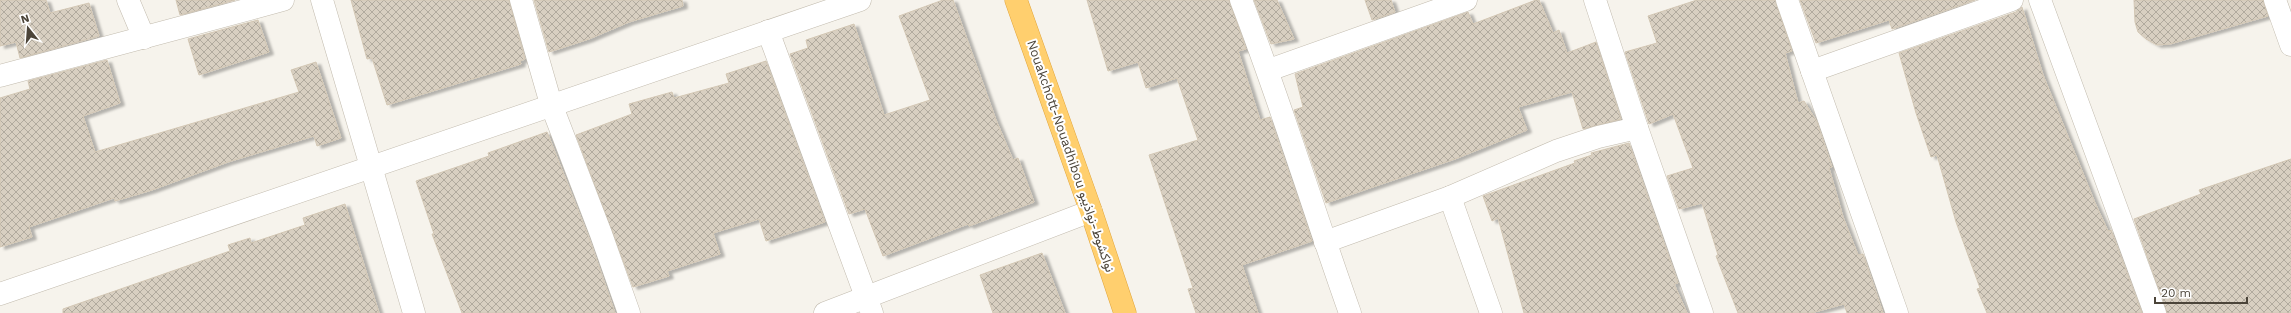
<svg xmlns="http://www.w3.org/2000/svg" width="2291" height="313" viewBox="0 0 2291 313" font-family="'Work Sans',Vazirmatn,sans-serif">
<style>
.building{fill:url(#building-cross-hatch);stroke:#d3c7b4;filter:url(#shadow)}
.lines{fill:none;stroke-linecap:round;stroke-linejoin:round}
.street-casing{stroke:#c2bbae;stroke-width:23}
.highway-casing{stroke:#e0a43c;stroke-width:23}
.street{stroke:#fff;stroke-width:22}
.highway{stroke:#ffcf6e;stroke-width:22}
.labels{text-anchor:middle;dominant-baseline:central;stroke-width:4;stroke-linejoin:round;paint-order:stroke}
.street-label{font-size:13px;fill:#4b4439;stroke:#fff}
</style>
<defs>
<pattern id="building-cross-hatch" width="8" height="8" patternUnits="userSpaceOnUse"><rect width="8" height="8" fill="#d8cfc1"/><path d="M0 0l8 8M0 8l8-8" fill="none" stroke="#b1aa9e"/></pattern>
<filter id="shadow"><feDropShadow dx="4.5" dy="2.5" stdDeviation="1" flood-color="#0004"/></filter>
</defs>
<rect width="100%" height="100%" fill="#f6f3ec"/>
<g class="building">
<polygon points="0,0 46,0 50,13 89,3 99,36 20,58 16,42 0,46"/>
<polygon points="176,0 235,0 180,15"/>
<polygon points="351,0 509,0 525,59 520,61 521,64 387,105 372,58 367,59"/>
<polygon points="534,0 682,0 683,6 629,22 589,39 549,52"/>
<polygon points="943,0 953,0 996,120 1013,160 1018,158 1034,202 969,226 968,224 883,256 865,209 849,214 790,54 808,48 806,40 854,24 884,115 930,100 899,16"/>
<polygon points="1087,0 1229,0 1246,49 1238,51 1260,120 1270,117 1312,241 1242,265 1258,313 1196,313 1188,289 1193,288 1149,155 1198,140 1177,78 1146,88 1138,62 1108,71"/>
<polygon points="1254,0 1277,0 1294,39 1271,44"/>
<polygon points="1365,0 1391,0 1395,12 1372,20"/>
<polygon points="1536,0 1539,0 1553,33 1559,30 1567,53 1596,42 1621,119 1583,129 1572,92 1518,107 1527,130 1455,159 1326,203 1294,110 1303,107 1295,74 1468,12 1473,24"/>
<polygon points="1697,0 1775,0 1792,51 1785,53 1798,103 1804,101 1817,122 1832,167 1829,168 1843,217 1858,255 1863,254 1883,313 1847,313 1844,304 1811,313 1738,313 1716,256 1718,255 1702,203 1679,209 1667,176 1693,168 1673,114 1649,124 1625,52 1657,43 1648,16"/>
<polygon points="1800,0 1975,0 1892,29 1889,20 1816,43"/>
<polygon points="2134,0 2263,0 2268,16 2170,44 2157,45 2146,39 2138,32 2135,22"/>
<polygon points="2022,7 2043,75 2095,203 2108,231 2111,230 2142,313 1987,313 1977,289 1980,288 1956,222 1937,155 1931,157 1916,113 1899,53 2016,12"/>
<polygon points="258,20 269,52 199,75 188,39"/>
<polygon points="107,60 120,103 83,116 95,152 299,92 291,70 316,62 341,138 317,146 314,136 228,162 152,190 115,201 114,198 29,227 32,237 0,247 0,98 30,89 28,81"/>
<polygon points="766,61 825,222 766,241 759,219 713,233 720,254 667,271 669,276 633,287 576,135 632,114 629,104 672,92 674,98 729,83 726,74"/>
<polygon points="547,132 589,238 615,313 462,313 432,234 434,234 416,181 489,156 488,153"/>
<polygon points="1629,143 1678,283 1674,284 1687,313 1524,313 1498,218 1492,221 1483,196 1575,163 1574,161 1592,155 1591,153"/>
<polygon points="2291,159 2291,313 2167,313 2134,219 2201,194 2199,190"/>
<polygon points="345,204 379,313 63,313 63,309 230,251 228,245 250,238 251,243 305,225 303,218"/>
<polygon points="1042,253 1065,313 993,313 980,275"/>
</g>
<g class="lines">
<g class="street-casing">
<g id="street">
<polyline points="128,0 144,38"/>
<polyline points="322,0 414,313"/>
<polyline points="521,0 551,104 601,234 629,313"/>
<path d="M 1241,0 C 1281,103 1313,209 1350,313"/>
<polyline points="1595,0 1637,128 1702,313"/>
<polyline points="1787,0 1897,313"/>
<polyline points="2040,0 2155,313"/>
<polyline points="2275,0 2291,45"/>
<polyline points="768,31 872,313"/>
<polyline points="1269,70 1466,0"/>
<polyline points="1812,71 2012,0"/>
<polyline points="0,76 283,0"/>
<polyline points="1325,242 1450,197"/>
<polyline points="0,294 860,0"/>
<polyline points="825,313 1091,211"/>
<polyline points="1491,313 1450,197 1556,151 1598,137 1637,128"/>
</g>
</g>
<g class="highway-casing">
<polyline id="highway" points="1016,0 1091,211 1125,313"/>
</g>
<use href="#street" class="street"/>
<use href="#highway" class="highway"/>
</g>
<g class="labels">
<g class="street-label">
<text transform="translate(1071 156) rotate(71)">Nouakchott-Nouadhibou نواكشوط-نواذيبو</text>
</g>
</g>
<g transform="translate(28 28) rotate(343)" stroke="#ffffff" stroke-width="3" paint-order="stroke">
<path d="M0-3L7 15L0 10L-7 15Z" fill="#4b4439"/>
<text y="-6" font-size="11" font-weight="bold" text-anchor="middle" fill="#4b4439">N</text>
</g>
<path d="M2155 297v6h92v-6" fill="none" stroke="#4b4439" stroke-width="2"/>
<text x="2161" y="297" font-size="12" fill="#4b4439" stroke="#ffffff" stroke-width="3" paint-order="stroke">20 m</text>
</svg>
